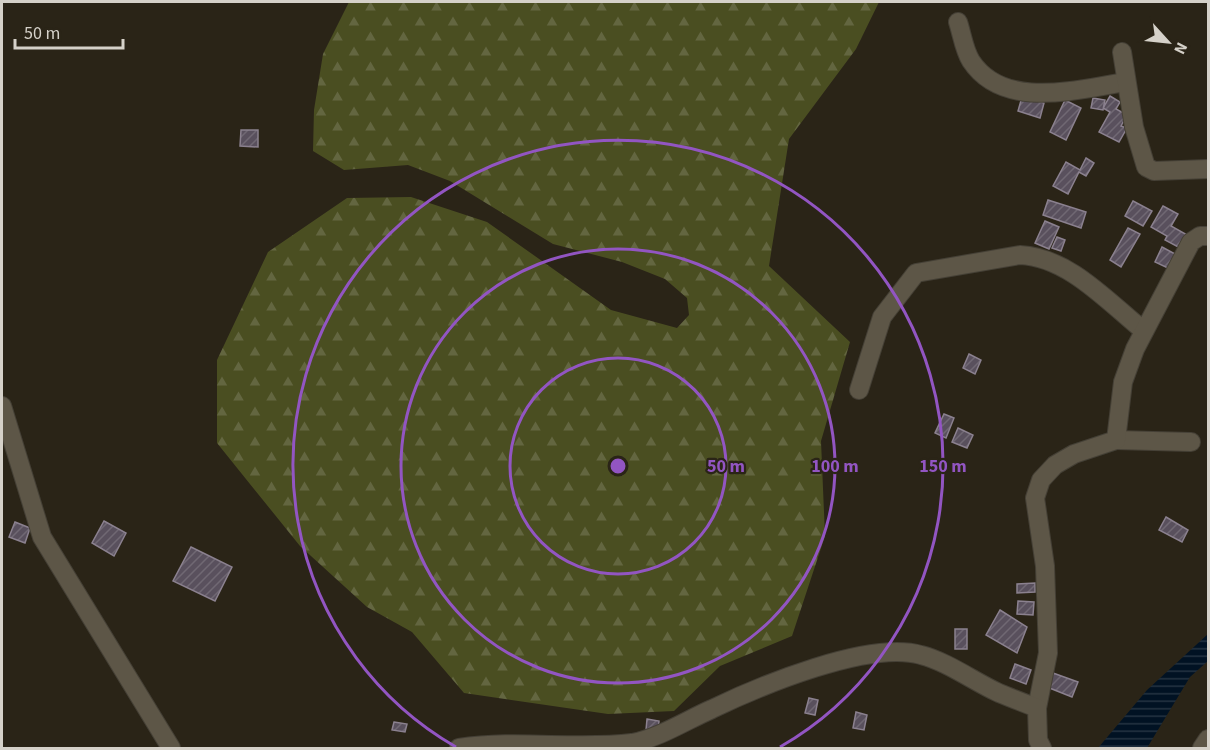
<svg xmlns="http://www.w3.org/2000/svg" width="1210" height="750" viewBox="0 0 1210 750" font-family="'Source Sans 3',sans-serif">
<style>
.forest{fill:url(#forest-firs)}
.water{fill:url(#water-rules)}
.building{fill:url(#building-hatch);stroke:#8b818f;stroke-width:1.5}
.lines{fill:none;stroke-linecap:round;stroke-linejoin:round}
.minor-casing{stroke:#454036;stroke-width:20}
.minor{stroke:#5d5647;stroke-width:18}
.ring{fill:none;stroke:#9255c2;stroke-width:3}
.centre{fill:#9255c2;stroke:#2a2417;stroke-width:3}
.ring-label{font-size:18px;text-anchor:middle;font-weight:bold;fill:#9255c2;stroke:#2a2417;stroke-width:4.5;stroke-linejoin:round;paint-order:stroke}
</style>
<defs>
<pattern id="forest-firs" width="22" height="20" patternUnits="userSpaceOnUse" patternTransform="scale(1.5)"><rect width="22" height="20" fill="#4a4e21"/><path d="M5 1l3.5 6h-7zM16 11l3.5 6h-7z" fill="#636640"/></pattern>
<pattern id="water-rules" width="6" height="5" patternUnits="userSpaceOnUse" patternTransform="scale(1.5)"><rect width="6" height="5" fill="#011223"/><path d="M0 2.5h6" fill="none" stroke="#253342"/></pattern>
<pattern id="building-hatch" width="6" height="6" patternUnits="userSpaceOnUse" patternTransform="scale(1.5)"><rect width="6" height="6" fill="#59505d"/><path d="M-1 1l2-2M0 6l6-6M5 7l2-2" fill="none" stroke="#706873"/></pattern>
</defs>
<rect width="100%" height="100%" fill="#2a2417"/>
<polygon class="forest" points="349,2 879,2 856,49 789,139 769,266 850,342 821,441 825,536 792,636 720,666 674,711 608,714 464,693 412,632 367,607 300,546 217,443 217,360 268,252 347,198 411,197 487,222 611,310 677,328 689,315 687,298 665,279 622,262 553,244 450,181 408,165 344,170 313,151 314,110 323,54"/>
<polygon class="water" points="1208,634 1208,661 1190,677 1147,748 1098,748 1147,690"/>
<g class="building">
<polygon points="1110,96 1120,102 1116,109 1127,115 1121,126 1127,128 1119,142 1099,132 1110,112 1103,108"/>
<polygon points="1022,97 1044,103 1040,118 1018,111"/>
<polygon points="1093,98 1105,100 1103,110 1091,108"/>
<polygon points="1065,100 1081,108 1066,140 1050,132"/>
<polygon points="241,130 258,130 258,147 240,146"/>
<polygon points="1086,158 1094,163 1086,176 1079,172 1068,194 1053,186 1066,162 1080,170"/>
<polygon points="1048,200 1086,212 1081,228 1043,215"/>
<polygon points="1133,201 1152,211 1143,226 1125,216"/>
<polygon points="1163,206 1178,214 1171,226 1189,236 1182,249 1165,240 1167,236 1151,227"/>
<polygon points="1045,221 1059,227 1049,249 1035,243"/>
<polygon points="1128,228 1140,234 1121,267 1110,260"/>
<polygon points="1057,237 1065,240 1061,251 1052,248"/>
<polygon points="1162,247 1177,255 1170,269 1155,262"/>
<polygon points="969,354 981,360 975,374 963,368"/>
<polygon points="944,414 954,418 946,438 935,433"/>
<polygon points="958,428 973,435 967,448 952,442"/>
<polygon points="1166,517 1188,530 1182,542 1159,530"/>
<polygon points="104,521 126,533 114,556 92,543"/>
<polygon points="15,522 30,528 25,543 9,537"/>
<polygon points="191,547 232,567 215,601 173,581"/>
<polygon points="1035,583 1035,592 1017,593 1017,584"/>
<polygon points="1018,601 1034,602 1033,615 1017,614"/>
<polygon points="1000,610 1027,627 1017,653 986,635"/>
<rect x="955" y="629" width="12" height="20"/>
<polygon points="1015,664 1031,670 1026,684 1010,678"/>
<polygon points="1053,673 1078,682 1072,697 1047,687"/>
<polygon points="809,698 818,700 815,715 805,713"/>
<polygon points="856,712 867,715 864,730 853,728"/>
<polygon points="647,719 659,721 658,731 646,730"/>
<polygon points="394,722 407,724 405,732 392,730"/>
</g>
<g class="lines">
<g class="minor-casing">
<g id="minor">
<path d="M 958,22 C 962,34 964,50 971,61 C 1004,111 1078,89 1126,82"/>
<polyline points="1122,52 1134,127 1146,167 1154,171 1208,169"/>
<path d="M 859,390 L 882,317 L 916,273 L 1020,255 C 1068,257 1107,301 1144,331"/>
<polyline points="2,406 42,537 171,748"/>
<polyline points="1116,440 1191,442"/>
<polyline points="1037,708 1048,653 1045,566 1035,498 1041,480 1055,465 1074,454 1116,440 1123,382 1135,349 1191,242 1200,236 1208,236"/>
<path d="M 459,748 C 517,739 576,750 632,743 C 659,738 687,720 712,709 C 760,686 869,640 921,655 C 948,662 973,681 999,693 C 1011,698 1024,703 1037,708 L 1038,740 L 1042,748"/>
<polyline points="1202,748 1208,739"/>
</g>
</g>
<use href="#minor" class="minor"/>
</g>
<g class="ring">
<circle cx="618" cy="466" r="108"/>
<circle cx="618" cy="466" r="217"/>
<path d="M456 747A325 325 0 1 1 780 747"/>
</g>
<circle cx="618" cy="466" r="9" class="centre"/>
<g class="ring-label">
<text x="726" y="472">50 m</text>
<text x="835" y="472">100 m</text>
<text x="943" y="472">150 m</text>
</g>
<rect width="1210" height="750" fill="none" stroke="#d5d1c9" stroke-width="6"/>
<g transform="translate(1168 42) rotate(117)" stroke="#2a2417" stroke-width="4.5" paint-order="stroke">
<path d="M0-4.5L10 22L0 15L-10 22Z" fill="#d5d1c9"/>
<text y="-9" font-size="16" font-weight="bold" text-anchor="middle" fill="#d5d1c9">N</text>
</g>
<path d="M15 39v9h108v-9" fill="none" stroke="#d5d1c9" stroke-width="3"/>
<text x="24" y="39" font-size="18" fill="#d5d1c9" stroke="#2a2417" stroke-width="4.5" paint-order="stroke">50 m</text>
</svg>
